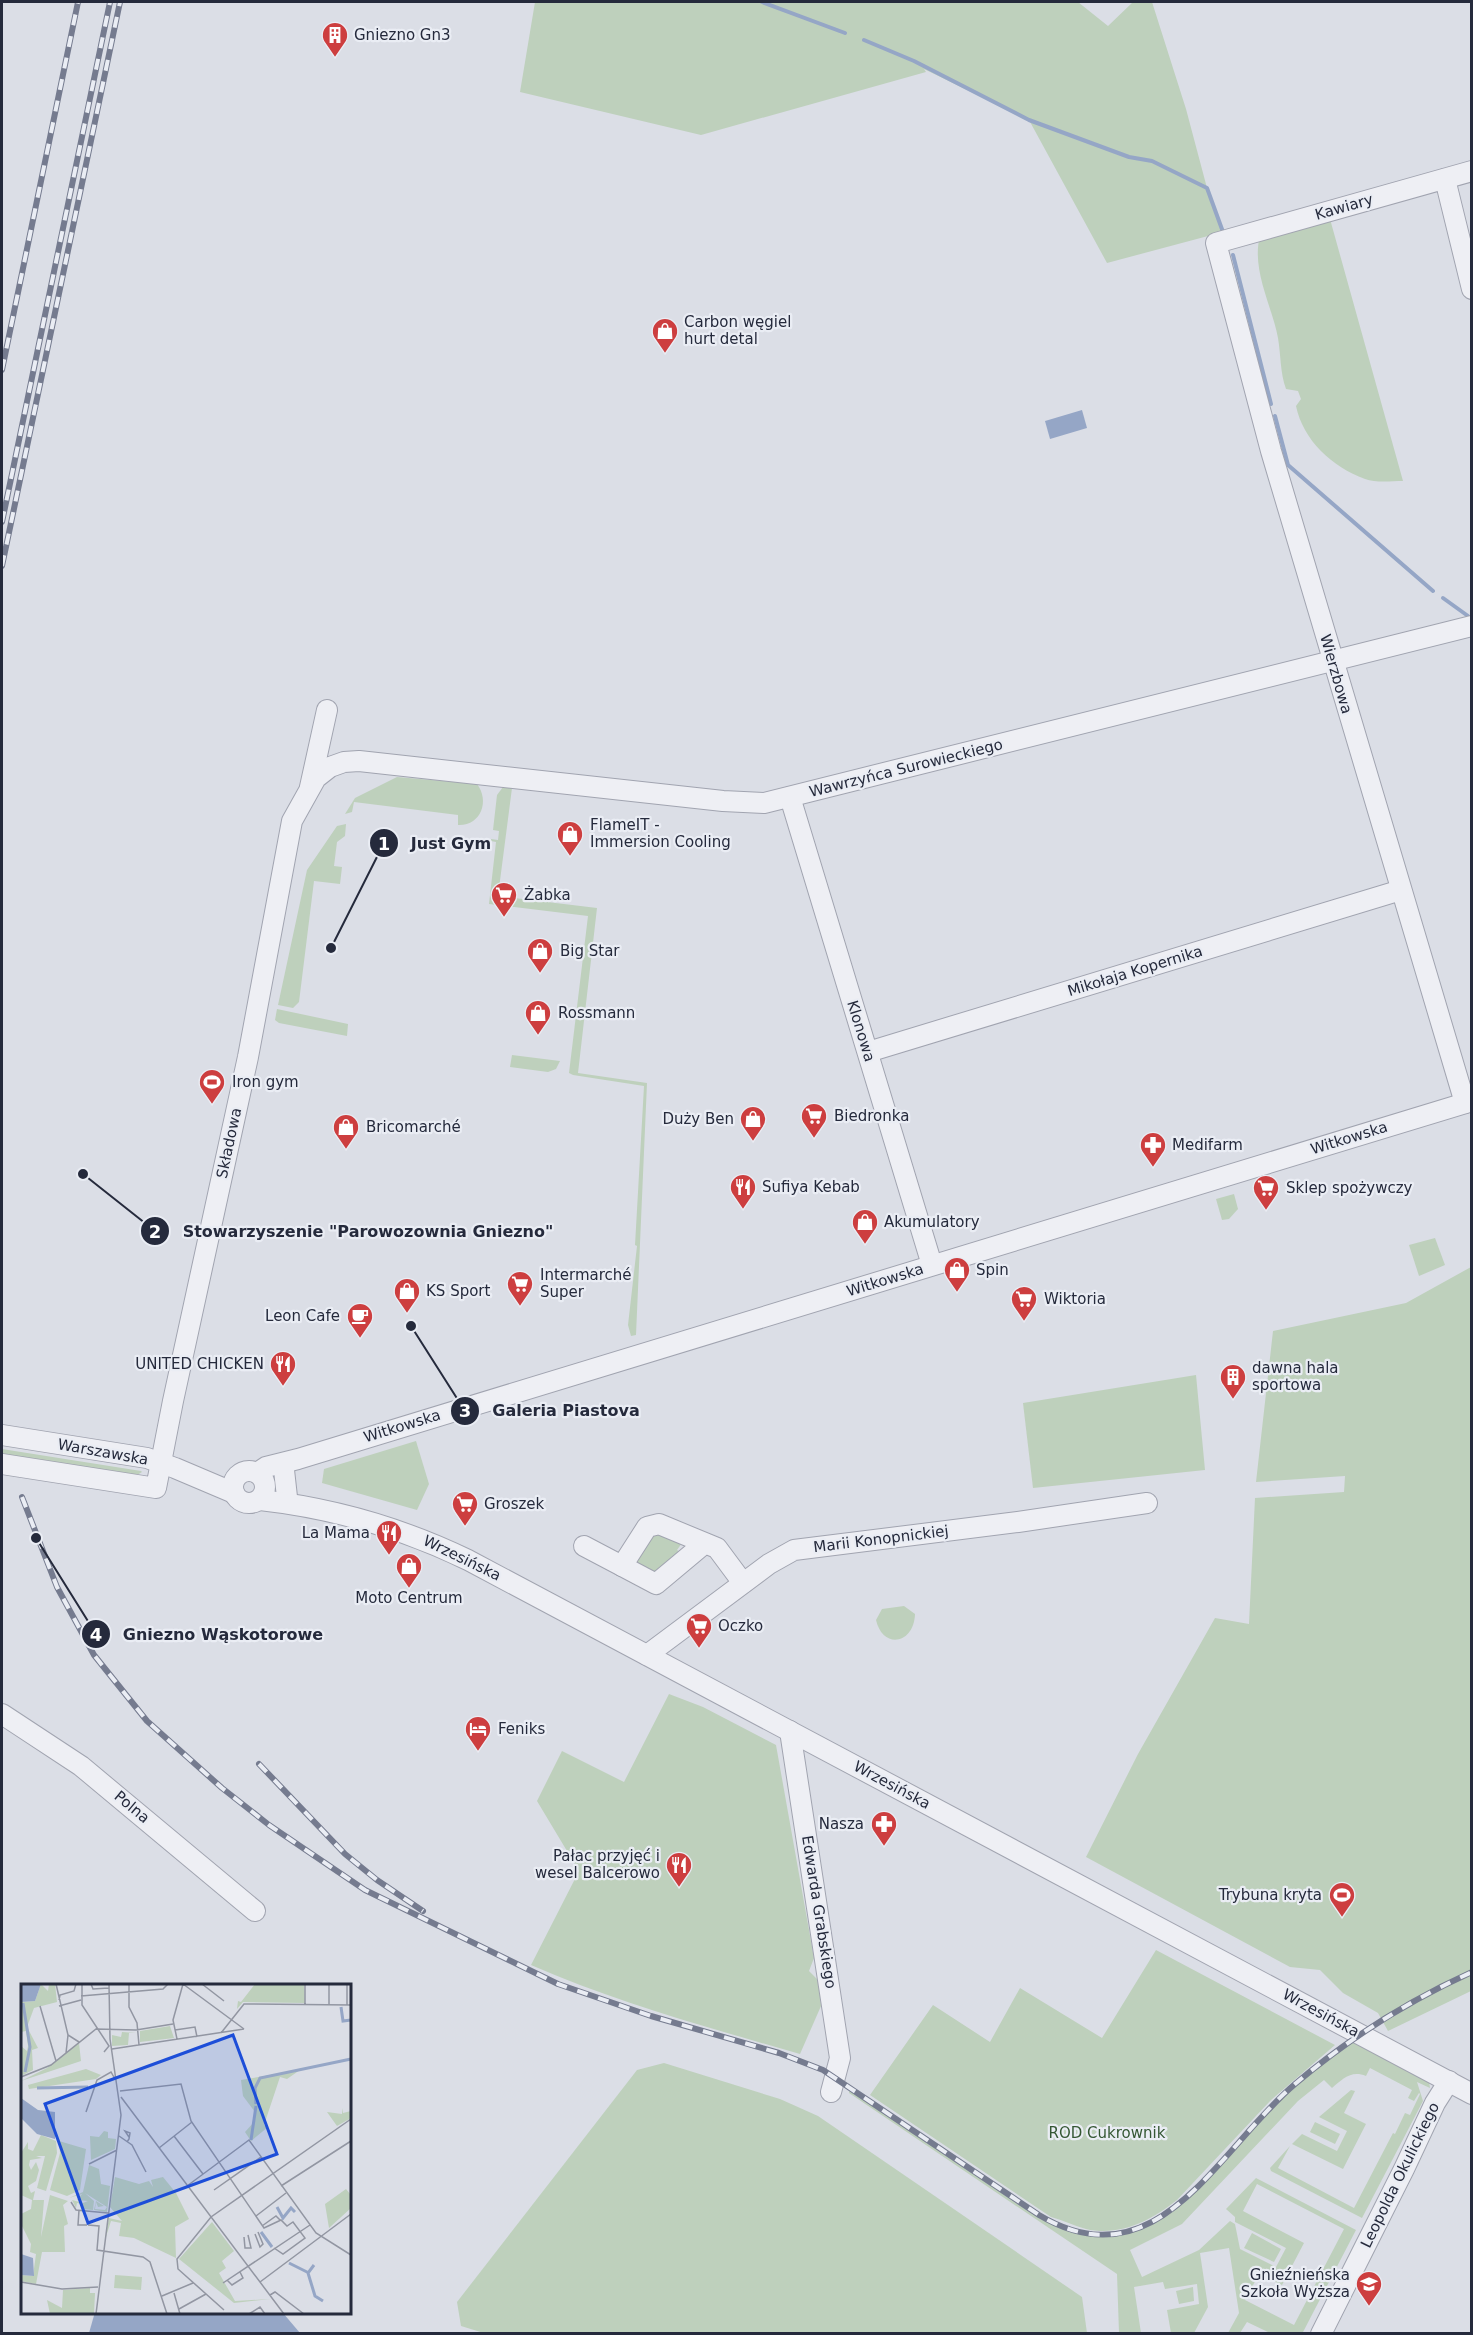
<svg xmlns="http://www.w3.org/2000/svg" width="1473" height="2335" viewBox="0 0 1473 2335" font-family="'DejaVu Sans',sans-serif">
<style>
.green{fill:#bed0bc;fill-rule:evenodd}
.water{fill:#95a6c6}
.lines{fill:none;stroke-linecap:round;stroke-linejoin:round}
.stream{stroke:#95a6c6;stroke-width:4}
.minor-casing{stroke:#a1a4b0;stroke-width:22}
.minor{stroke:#eeeff4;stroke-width:20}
.rail-casing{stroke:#757b8f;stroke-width:6}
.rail{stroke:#eaedf4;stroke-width:4;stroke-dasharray:11;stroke-linecap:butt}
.labels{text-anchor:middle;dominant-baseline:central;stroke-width:4.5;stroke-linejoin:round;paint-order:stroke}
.poi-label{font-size:15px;fill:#252a3c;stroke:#eaedf4;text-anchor:start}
.street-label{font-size:15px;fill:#252a3c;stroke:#eaedf4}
.park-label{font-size:15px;fill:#345733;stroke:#eaedf4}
.inset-river{fill:none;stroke:#95a6c6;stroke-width:3}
.inset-road{fill:none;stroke:#9296a2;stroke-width:1.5}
.view{fill:#1d4ed8;fill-opacity:0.15;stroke:#1d4ed8;stroke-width:3}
.inset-edge{fill:none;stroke:#252a3c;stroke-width:3}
.leader{fill:none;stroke:#252a3c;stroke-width:2}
.callout-dot{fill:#252a3c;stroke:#eaedf4;stroke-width:2}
.mark-label{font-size:18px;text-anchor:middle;font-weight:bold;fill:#fff}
.callout-label{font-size:16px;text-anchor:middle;font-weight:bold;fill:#252a3c;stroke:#eaedf4;stroke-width:4.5;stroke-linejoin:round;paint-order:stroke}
</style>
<rect width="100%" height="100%" fill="#dbdee6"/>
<g class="green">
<polygon points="535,2 1078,2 1108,26 1133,2 1152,2 1186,109 1207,188 1223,232 1107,263 1029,120 924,69 926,72 701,135 520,92"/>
<path d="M 1330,219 L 1403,481 C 1391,481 1376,483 1365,479 C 1332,467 1303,440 1296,406 L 1301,399 L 1298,391 L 1286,389 C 1280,372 1281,356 1278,338 C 1272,306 1251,269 1260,236 Z"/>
<path d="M 397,777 L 477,784 C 490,801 481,826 458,825 L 458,815 L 354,802 L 352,812 L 345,814 L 355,798 Z"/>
<polygon points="503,787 512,788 498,896 597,908 578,1073 647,1083 636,1335 631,1336 628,1325 637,1246 635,1245 644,1086 573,1075 569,1073 588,916 489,904 496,842 491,841 491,839 498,840 499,831 493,830 497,795"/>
<polygon points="346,824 345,836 337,842 334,866 342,867 340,884 314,881 299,1002 293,1008 278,1005 307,870 337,826"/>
<polygon points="277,1009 348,1024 347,1036 279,1023 275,1020"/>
<polygon points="512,1055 560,1061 556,1069 548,1072 510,1067"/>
<polygon points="1234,1194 1238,1209 1229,1219 1222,1220 1216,1199"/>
<polygon points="1435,1238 1445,1265 1419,1276 1409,1245"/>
<polygon points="1471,1267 1471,1991 1388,2031 1378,2013 1343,1993 1320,1970 1290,1967 1086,1857 1138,1754 1215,1618 1249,1624 1255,1498 1344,1492 1345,1476 1256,1482 1273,1331 1406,1303"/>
<polygon points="1196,1375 1205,1470 1033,1488 1023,1403"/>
<polygon points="416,1441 429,1484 417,1510 322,1483 324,1469"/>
<polygon points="2,1449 141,1471 142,1472 137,1475 2,1454"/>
<polygon points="660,1532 682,1543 677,1550 680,1552 654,1576 630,1564 651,1533"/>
<path d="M 904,1606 L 915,1614 C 914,1644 883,1650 876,1620 L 882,1609 Z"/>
<path d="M 669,1694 L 703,1707 L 776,1745 L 814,1958 L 809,1971 L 819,1981 L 821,2006 L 800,2054 C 710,2028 618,2003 531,1965 L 579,1871 L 537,1801 L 562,1751 L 624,1782 Z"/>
<path d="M 1156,1950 L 1335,2045 L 1271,2100 L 1177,2200 C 1152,2220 1120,2237 1086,2229 C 1074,2226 1063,2220 1051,2217 L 870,2095 L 933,2005 L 990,2042 L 1020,1988 L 1102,2038 Z"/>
<path d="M 1351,2041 L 1429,2081 L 1430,2088 L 1417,2082 L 1423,2101 L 1362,2218 L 1271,2171 L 1270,2168 L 1290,2146 L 1278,2168 L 1354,2208 L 1393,2133 L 1395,2134 L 1405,2113 L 1410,2115 L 1420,2094 L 1419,2093 L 1414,2101 L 1408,2098 L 1412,2090 L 1370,2068 L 1366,2076 C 1351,2070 1343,2079 1332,2088 L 1324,2080 L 1298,2101 L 1182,2224 L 1130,2250 L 1142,2277 L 1199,2250 L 1230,2221 L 1235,2224 L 1240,2249 L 1276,2267 L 1286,2248 L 1235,2222 L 1235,2217 L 1226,2209 L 1256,2178 L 1356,2230 L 1302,2334 L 1270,2333 L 1247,2322 L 1240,2333 L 1228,2333 L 1239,2313 L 1229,2248 L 1200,2253 L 1208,2307 L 1194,2333 L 1171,2333 L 1167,2310 L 1199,2304 L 1197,2284 L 1165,2289 L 1163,2282 L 1134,2287 L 1141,2333 L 1119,2333 L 1117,2274 L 849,2093 L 850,2087 L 1052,2223 C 1062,2226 1072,2231 1082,2233 C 1159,2252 1209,2171 1254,2124 C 1284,2093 1316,2067 1351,2041 ZM 1257,2184 L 1344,2229 L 1294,2325 L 1245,2300 L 1259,2274 L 1282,2285 L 1304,2243 L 1243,2211 Z"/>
<polygon points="664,2063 780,2099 818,2116 1082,2297 1087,2333 487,2334 461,2326 457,2302 637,2070"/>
<polygon points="1351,2090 1355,2091 1344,2113 1366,2124 1343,2169 1292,2144 1302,2134 1337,2151 1347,2131 1319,2117"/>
<polygon points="1315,2122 1340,2134 1335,2144 1310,2132"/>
<polygon points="1252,2233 1281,2249 1274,2262 1244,2248"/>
<polygon points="1193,2287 1194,2301 1179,2304 1176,2291"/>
</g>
<g class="water">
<polygon points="1082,410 1087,428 1050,439 1045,421"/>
<polygon points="95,2312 283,2313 300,2333 89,2333"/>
</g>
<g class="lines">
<g class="stream">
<polyline points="762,2 845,33"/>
<polyline points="864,40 914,61 1029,120 1129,157 1152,161 1207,188 1223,232"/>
<polyline points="1233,255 1271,404"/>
<polyline points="1275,416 1288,465 1433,591"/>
<polyline points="1443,598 1468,616"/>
</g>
<g class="minor-casing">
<g id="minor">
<polyline points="1445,179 1472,289"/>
<polyline points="310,787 327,710"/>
<polyline points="790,797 932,1265"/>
<polyline points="868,1052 1401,890"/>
<polyline points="1465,1103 1271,451 1216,243 1472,171"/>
<polyline points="2,1435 147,1458 175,1468 234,1493"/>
<polyline points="2,1464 156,1488 173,1401 248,1057 292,821 316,778 330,767 344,762 359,761 723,801 764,803 1472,626"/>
<polyline points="284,1470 287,1497"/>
<circle cx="249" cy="1487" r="16"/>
<polyline points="257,1473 266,1467 298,1459 1472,1101"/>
<path d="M 260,1500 C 332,1508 402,1528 468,1560 L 1472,2094"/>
<polyline points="705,1543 656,1584 622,1566 647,1527 659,1524 717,1548 743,1583"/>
<polyline points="584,1546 622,1566"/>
<polyline points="647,1655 769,1564 794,1550 1018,1522 1147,1503"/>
<polyline points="2,1714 81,1766 255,1911"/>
<polyline points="790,1731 840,2058 831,2092"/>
<polyline points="1321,2334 1404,2169 1435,2103 1449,2081"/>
</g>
</g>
<use href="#minor" class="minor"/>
<g class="rail-casing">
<g id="rail">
<polyline points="2,370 78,2"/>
<polyline points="2,522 110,2"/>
<polyline points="2,566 120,2"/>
<path d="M 22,1497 L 57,1587 L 94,1655 L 147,1721 L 222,1788 L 269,1825 L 365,1890 L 558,1984 L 651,2016 L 779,2053 L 823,2070 L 1039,2215 C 1158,2286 1219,2148 1295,2084 C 1348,2039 1408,2001 1472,1972"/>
<polyline points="259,1764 345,1854 377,1880 423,1911"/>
</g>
</g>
<use href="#rail" class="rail"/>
</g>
<defs>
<g id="building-pin" transform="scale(1.35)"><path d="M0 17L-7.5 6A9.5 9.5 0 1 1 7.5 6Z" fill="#cd3e3f" stroke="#eaedf4"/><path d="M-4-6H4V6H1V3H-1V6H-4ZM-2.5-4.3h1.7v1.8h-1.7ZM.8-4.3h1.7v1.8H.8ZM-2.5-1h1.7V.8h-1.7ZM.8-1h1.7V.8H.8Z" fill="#fff"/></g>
<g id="shop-pin" transform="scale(1.35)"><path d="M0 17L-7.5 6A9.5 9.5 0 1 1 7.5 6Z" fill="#cd3e3f" stroke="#eaedf4"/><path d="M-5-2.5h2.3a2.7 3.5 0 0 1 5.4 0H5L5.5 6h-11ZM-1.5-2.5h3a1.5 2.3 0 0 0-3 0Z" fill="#fff"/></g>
<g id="supermarket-pin" transform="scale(1.35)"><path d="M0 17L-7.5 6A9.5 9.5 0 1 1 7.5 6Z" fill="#cd3e3f" stroke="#eaedf4"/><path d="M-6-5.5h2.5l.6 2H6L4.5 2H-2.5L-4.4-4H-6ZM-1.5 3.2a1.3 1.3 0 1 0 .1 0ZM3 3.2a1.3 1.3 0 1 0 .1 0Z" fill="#fff"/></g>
<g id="stadium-pin" transform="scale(1.35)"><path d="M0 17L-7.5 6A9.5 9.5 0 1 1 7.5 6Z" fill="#cd3e3f" stroke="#eaedf4"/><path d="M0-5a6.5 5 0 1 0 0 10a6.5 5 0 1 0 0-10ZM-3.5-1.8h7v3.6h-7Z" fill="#fff"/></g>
<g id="pharmacy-pin" transform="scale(1.35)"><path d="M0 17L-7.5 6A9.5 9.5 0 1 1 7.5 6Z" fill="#cd3e3f" stroke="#eaedf4"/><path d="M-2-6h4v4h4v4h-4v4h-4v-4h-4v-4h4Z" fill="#fff"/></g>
<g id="restaurant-pin" transform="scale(1.35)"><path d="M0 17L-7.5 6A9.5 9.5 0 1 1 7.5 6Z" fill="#cd3e3f" stroke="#eaedf4"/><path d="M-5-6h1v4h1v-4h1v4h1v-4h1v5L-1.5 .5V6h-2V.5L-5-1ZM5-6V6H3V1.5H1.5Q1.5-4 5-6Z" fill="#fff"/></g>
<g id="cafe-pin" transform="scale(1.35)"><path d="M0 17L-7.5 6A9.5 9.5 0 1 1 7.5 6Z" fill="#cd3e3f" stroke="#eaedf4"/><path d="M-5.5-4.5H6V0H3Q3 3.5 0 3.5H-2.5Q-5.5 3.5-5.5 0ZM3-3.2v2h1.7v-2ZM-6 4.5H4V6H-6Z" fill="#fff"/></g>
<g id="hotel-pin" transform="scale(1.35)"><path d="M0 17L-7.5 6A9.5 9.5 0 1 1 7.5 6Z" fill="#cd3e3f" stroke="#eaedf4"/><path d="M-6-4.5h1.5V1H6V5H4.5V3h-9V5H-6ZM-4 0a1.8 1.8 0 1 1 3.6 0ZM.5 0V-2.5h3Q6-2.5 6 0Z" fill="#fff"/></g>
<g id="university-pin" transform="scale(1.35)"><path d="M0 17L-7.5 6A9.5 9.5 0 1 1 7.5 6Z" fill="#cd3e3f" stroke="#eaedf4"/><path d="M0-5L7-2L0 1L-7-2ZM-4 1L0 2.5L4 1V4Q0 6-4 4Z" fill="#fff"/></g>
</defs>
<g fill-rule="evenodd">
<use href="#building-pin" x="335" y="35"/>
<use href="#shop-pin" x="665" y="331"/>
<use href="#shop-pin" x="570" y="834"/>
<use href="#supermarket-pin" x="504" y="895"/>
<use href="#shop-pin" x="540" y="951"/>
<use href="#shop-pin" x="538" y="1013"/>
<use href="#stadium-pin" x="212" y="1082"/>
<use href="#supermarket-pin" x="814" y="1116"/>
<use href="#shop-pin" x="753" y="1119"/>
<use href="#shop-pin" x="346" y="1127"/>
<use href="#pharmacy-pin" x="1153" y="1145"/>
<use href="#restaurant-pin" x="743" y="1187"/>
<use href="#supermarket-pin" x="1266" y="1188"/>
<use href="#shop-pin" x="865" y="1222"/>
<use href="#shop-pin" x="957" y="1270"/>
<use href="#supermarket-pin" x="520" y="1284"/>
<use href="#shop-pin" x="407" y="1291"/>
<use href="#supermarket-pin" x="1024" y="1299"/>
<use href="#cafe-pin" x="360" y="1316"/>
<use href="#restaurant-pin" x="283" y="1364"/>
<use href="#building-pin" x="1233" y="1377"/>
<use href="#supermarket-pin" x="465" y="1504"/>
<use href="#restaurant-pin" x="389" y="1533"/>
<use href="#shop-pin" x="409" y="1566"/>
<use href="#supermarket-pin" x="699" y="1626"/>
<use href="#hotel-pin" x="478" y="1729"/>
<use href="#pharmacy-pin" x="884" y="1824"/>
<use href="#restaurant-pin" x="679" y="1865"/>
<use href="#stadium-pin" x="1342" y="1895"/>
<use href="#university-pin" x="1369" y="2284"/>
</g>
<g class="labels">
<g class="poi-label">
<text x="354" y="35">Gniezno Gn3</text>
<text x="684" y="322">Carbon węgiel<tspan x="684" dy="17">hurt detal</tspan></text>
<text x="590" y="825">FlameIT -<tspan x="590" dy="17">Immersion Cooling</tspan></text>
<text x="524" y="895">Żabka</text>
<text x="560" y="951">Big Star</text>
<text x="558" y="1013">Rossmann</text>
<text x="232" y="1082">Iron gym</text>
<text x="834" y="1116">Biedronka</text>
<text x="734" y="1119" text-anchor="end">Duży Ben</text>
<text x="366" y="1127">Bricomarché</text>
<text x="1172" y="1145">Medifarm</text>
<text x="762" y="1187">Sufiya Kebab</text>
<text x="1286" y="1188">Sklep spożywczy</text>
<text x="884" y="1222">Akumulatory</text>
<text x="976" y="1270">Spin</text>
<text x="540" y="1275">Intermarché<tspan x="540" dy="17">Super</tspan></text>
<text x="426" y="1291">KS Sport</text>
<text x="1044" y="1299">Wiktoria</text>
<text x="340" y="1316" text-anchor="end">Leon Cafe</text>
<text x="264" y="1364" text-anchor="end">UNITED CHICKEN</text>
<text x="1252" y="1368">dawna hala<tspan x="1252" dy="17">sportowa</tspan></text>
<text x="484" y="1504">Groszek</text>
<text x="370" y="1533" text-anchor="end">La Mama</text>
<text x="409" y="1598" text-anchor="middle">Moto Centrum</text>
<text x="718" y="1626">Oczko</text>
<text x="498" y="1729">Feniks</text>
<text x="864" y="1824" text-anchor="end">Nasza</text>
<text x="660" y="1856" text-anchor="end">Pałac przyjęć i<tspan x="660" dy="17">wesel Balcerowo</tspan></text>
<text x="1322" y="1895" text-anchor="end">Trybuna kryta</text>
<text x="1350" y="2275" text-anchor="end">Gnieźnieńska<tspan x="1350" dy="17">Szkoła Wyższa</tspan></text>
</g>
<g class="street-label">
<text transform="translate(1344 207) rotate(-16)">Kawiary</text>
<text transform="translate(1336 674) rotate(74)">Wierzbowa</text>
<text transform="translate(906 768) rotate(-14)">Wawrzyńca Surowieckiego</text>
<text transform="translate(1135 971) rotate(-17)">Mikołaja Kopernika</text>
<text transform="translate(861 1031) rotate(73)">Klonowa</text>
<text transform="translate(1349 1138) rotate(-17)">Witkowska</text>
<text transform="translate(229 1143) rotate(-78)">Składowa</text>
<text transform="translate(885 1280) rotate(-17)">Witkowska</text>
<text transform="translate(402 1426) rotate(-17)">Witkowska</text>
<text transform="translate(103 1452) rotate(10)">Warszawska</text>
<text transform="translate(881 1539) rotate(-7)">Marii Konopnickiej</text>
<text transform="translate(462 1558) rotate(26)">Wrzesińska</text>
<text transform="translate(892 1785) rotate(28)">Wrzesińska</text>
<text transform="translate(132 1807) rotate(40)">Polna</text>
<text transform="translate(819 1912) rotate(81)">Edwarda Grabskiego</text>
<text transform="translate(1321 2013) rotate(28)">Wrzesińska</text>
<text transform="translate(1400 2175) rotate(-64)">Leopolda Okulickiego</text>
</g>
<g class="park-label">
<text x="1107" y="2133">ROD Cukrownik</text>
</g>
</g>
<g transform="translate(21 1984)">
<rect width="330" height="330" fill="#dbdee6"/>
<path d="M 20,0 L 27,7 L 28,0 L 34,0 L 36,18 L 13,24 L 6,43 L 17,64 L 11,66 L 12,86 L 0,92 L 0,62 L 6,67 L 7,62 L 5,47 L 0,48 L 0,18 L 14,17 ZM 234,0 L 283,0 L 284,19 L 222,18 L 216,25 L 217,17 L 220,18 ZM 149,42 L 153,54 L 119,58 L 119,47 ZM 101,48 L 115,49 L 108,49 L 107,61 L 91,62 L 91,51 L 100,53 ZM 58,59 L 60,77 L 0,97 L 26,84 ZM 65,85 L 80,91 L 75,95 L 8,105 L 7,101 ZM 279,86 L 266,95 L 259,93 L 243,141 L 247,143 L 230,157 L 224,148 L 233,138 L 234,128 L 222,112 L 220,96 ZM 321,124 L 322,129 L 330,127 L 330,134 L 316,142 L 306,128 L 321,130 ZM 83,147 L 87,148 L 87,154 L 95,155 L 94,165 L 70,176 L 69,152 L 78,153 ZM 20,151 L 35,157 L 36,169 L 25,207 L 16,204 L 24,172 L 15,172 L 21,174 L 9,176 L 8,181 L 10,186 L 15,178 L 18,186 L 15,197 L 7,202 L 10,209 L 14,207 L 12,216 L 23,216 L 20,253 L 29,211 L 47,217 L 42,221 L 47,240 L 43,242 L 44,268 L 21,268 L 15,300 L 0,297 L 0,291 L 12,292 L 15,270 L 9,268 L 10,260 L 0,240 L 0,230 L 10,225 L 11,216 L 0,211 L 0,169 L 7,158 L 7,165 L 12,167 ZM 38,157 L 65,165 L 59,206 L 46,212 L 29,206 L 39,169 ZM 68,181 L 78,185 L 80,200 L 89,202 L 86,228 L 73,226 L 75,217 L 83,222 L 77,223 L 75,218 L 74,225 L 84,226 L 86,223 L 64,209 L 73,217 L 72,226 L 61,225 L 61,220 L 56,219 L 55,224 L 51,216 L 62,219 L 67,217 L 56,216 L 61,210 L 48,214 L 62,208 ZM 94,193 L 118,200 L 128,197 L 132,203 L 130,196 L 142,193 L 155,209 L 168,235 L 154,243 L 155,274 L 113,254 L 98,252 L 100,239 L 90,237 L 84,256 L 88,234 L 101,237 L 89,223 ZM 325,205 L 330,211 L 330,224 L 308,244 L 304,220 ZM 191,238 L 213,267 L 201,277 L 205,284 L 198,289 L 214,317 L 250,315 L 213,319 L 158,275 ZM 94,291 L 121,293 L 120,306 L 93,304 ZM 69,304 L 69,309 L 74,309 L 73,330 L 29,330 L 26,316 L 41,324 L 42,306 Z" fill="#bed0bc"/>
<path d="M 0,0 L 20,0 L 14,17 L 0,18 ZM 0,114 L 17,126 L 34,128 L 34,155 L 16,150 L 0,134 ZM 0,270 L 12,274 L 13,292 L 0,291 Z" fill="#95a6c6"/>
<path class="inset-river" d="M 2,19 L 9,63 L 4,88M 320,23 L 322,37 L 330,36M 16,104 L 67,103M 235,120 L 234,104 L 239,94 L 330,75M 230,156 L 235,122M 256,223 L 262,234 L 270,224 L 274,228M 240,248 L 251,263M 268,279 L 286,288M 293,281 L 287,289 L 294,312 L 302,317"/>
<path class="inset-road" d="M 35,0 L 47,51 L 58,58M 35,0 L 56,0M 61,0 L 61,21 L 88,62 L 83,68M 70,0 L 72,5 L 88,4M 108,0 L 108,23 L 116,39 L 118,61M 162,0 L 223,45M 181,0 L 203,17M 284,0 L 284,21M 308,0 L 308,20M 326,0 L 326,21M 60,12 L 142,5 L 147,0M 38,16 L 39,11 L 53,7 L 55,0M 19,22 L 35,77M 38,22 L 60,16M 154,46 L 174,43 L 176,53M 200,49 L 223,20 L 330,21M 156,55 L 152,36 L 162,0M 91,65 L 223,45M 45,69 L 47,51M 0,93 L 30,81 L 75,45 L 115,46 L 152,40M 99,107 L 160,100 L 170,137 L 243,244 L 260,236 L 266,242 L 272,238 L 284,254 L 262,270 L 253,264M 100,113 L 263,330M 65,128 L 76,96 L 90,88 L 94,95M 98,152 L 111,161 L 125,188M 153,152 L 182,190M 106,158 L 108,155 L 109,149 L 104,147 L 108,153M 138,164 L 171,138M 68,180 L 96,166M 166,202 L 228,156 L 295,249 L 330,271M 260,202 L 330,157M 193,206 L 240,173M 50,218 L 55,226 L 87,229M 58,226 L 57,241 L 66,241M 235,232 L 265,209M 67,241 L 78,242 L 76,266 L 122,273 L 129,278 L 146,330M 241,242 L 255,232 L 259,236M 234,250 L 239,263 L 242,260 L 237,248M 223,253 L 224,264 L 230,264 L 227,251M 206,296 L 211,301 L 222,294 L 219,288M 0,298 L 41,305 L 77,303M 239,298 L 330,230M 202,299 L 289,241M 153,309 L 159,330M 249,311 L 254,308 L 283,330M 141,312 L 172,299M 158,325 L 185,310M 203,326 L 157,285 L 156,275 L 190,233 L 330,135M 75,330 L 100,131 L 89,55 L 88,0M 228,330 L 239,323 L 244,330"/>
<path class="view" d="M 212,51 L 256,170 L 67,239 L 24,120 Z"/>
<rect width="330" height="330" class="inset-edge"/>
</g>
<path class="leader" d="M331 948L384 843M83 1174L155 1231M411 1326L465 1411M36 1538L96 1634"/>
<g class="callout-dot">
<circle cx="331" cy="948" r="6"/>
<circle cx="83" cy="1174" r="6"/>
<circle cx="411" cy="1326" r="6"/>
<circle cx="36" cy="1538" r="6"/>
<circle cx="384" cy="843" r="15"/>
<circle cx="155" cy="1231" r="15"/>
<circle cx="465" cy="1411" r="15"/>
<circle cx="96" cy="1634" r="15"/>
</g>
<g class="mark-label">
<text x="384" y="850">1</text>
<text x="155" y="1238">2</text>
<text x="465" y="1417">3</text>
<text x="96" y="1641">4</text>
</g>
<g class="callout-label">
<text x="451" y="849">Just Gym</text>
<text x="368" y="1237">Stowarzyszenie "Parowozownia Gniezno"</text>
<text x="566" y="1416">Galeria Piastova</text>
<text x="223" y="1640">Gniezno Wąskotorowe</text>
</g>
<rect width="1473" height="2335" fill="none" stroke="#252a3c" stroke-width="6"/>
</svg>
